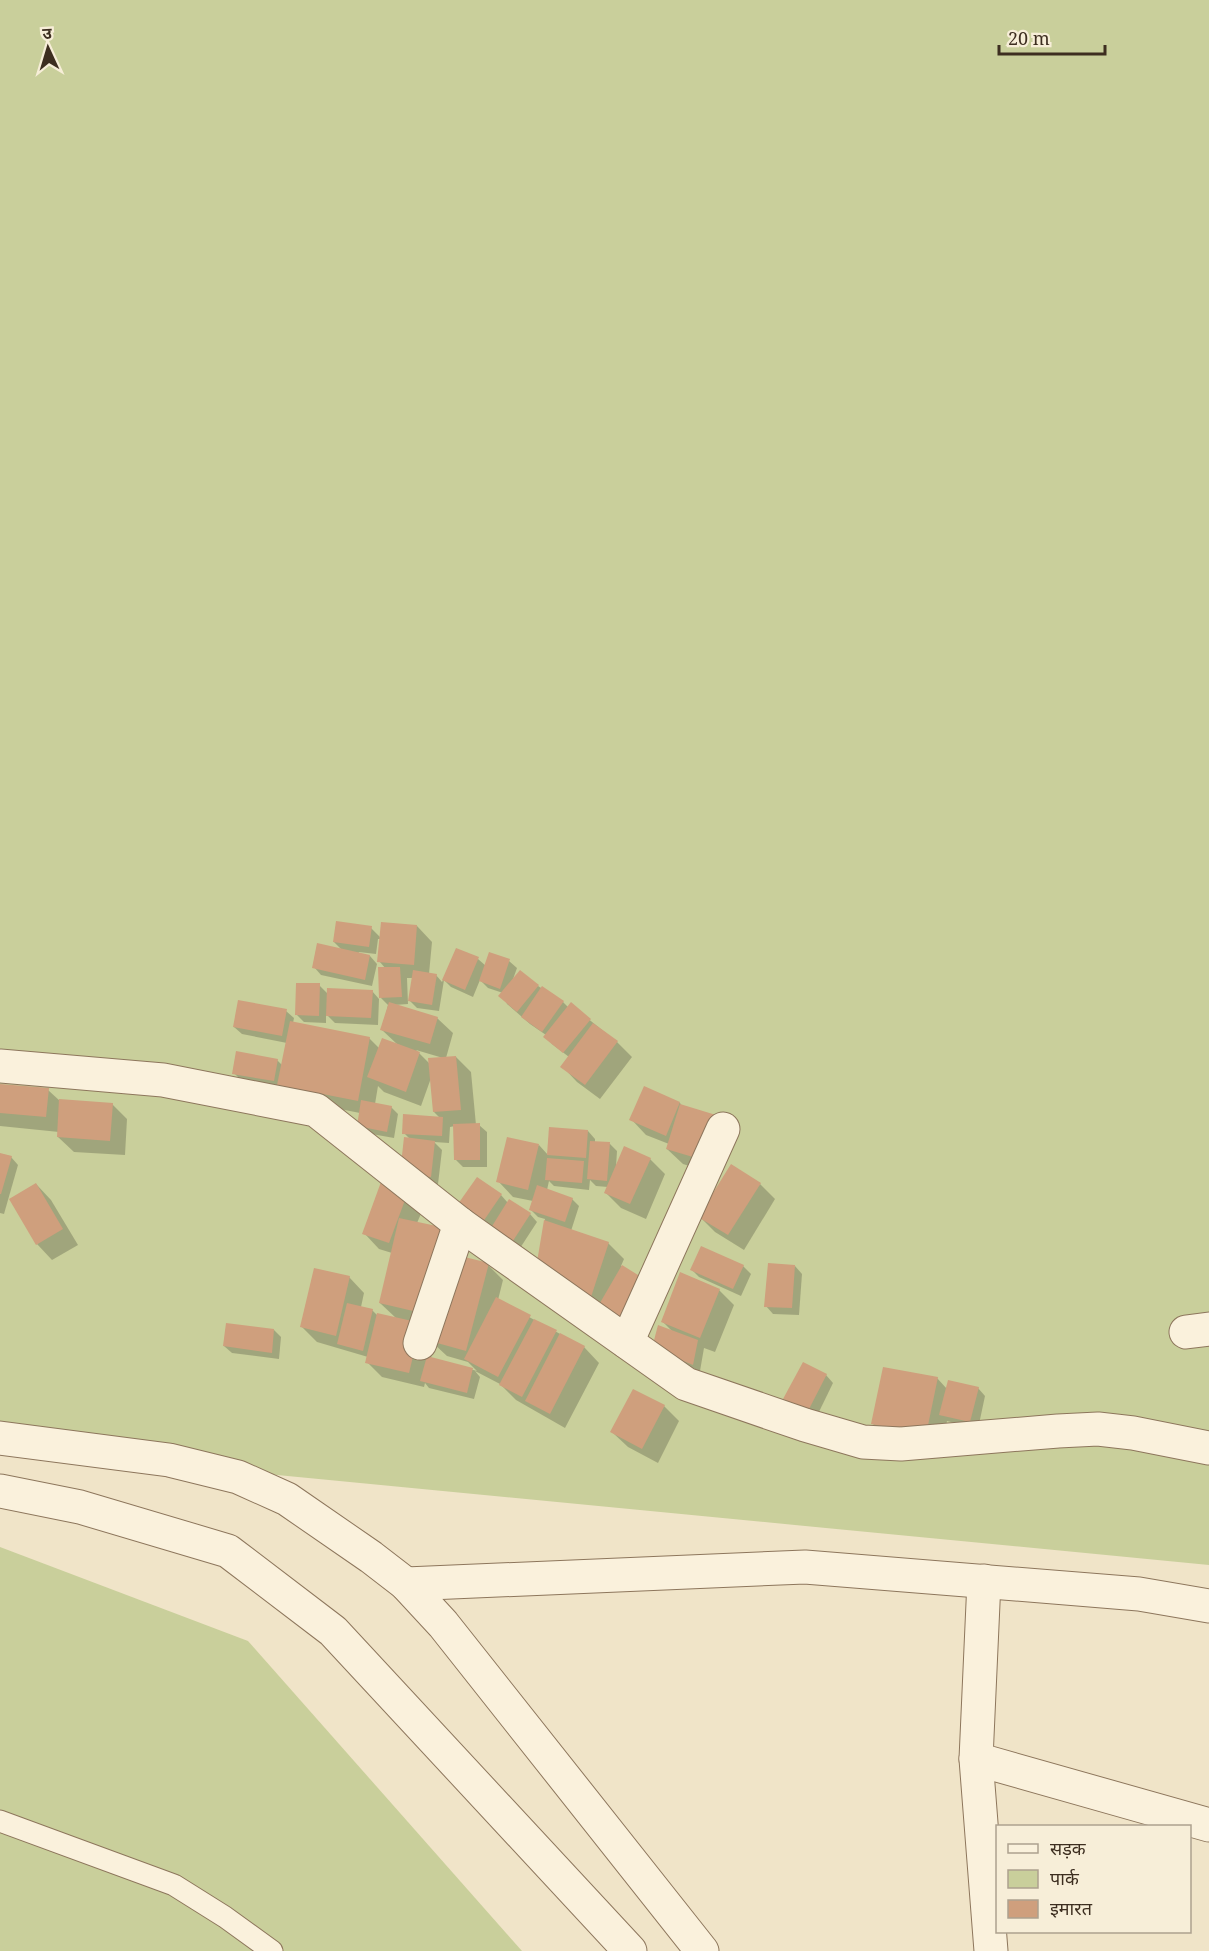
<svg xmlns="http://www.w3.org/2000/svg" width="1209" height="1951" viewBox="0 0 1209 1951" font-family="'Noto Serif','Noto Sans Devanagari',serif">
<style>
.green{fill:#c9cf9b}
.shadow{fill:#0003;fill-rule:evenodd}
.building{fill:#cf9f7d}
.lines{fill:none;stroke-linecap:round;stroke-linejoin:round}
.service-casing{stroke:#8d765c;stroke-width:23}
.minor-casing{stroke:#8d765c;stroke-width:35}
.tertiary-casing{stroke:#8d765c;stroke-width:35}
.service{stroke:#faf1dc;stroke-width:21}
.minor{stroke:#faf1dc;stroke-width:33}
.tertiary{stroke:#faf1dc;stroke-width:33}
</style>
<rect width="100%" height="100%" fill="#f0e4c8"/>
<g class="green">
<polygon points="0,0 1209,0 1209,1565 70,1455 0,1431"/>
<polygon points="0,1547 248,1641 522,1951 0,1951"/>
</g>
<g class="shadow">
<path d="M 417,926 L 432,942 L 429,974 L 436,975 L 442,982 L 456,950 L 478,959 L 486,966 L 509,961 L 517,968 L 512,982 L 538,986 L 563,1002 L 569,1008 L 571,1005 L 617,1042 L 632,1057 L 600,1099 L 577,1082 L 562,1066 L 569,1057 L 552,1044 L 546,1035 L 530,1024 L 507,1004 L 503,993 L 488,988 L 480,980 L 473,997 L 451,987 L 444,980 L 439,1011 L 417,1008 L 409,1000 L 413,978 L 407,978 L 408,1004 L 394,1005 L 437,1018 L 453,1033 L 446,1058 L 456,1057 L 471,1072 L 476,1125 L 479,1125 L 487,1132 L 487,1167 L 463,1167 L 456,1160 L 455,1126 L 450,1127 L 449,1143 L 434,1142 L 442,1150 L 438,1184 L 409,1181 L 410,1139 L 404,1133 L 441,1119 L 434,1112 L 431,1078 L 421,1106 L 384,1092 L 378,1086 L 375,1104 L 391,1107 L 398,1114 L 394,1138 L 366,1133 L 360,1113 L 294,1100 L 241,1080 L 234,1073 L 277,1060 L 282,1065 L 287,1043 L 242,1034 L 234,1027 L 286,1011 L 294,1018 L 293,1023 L 369,1038 L 379,1048 L 398,1045 L 382,1030 L 388,1005 L 381,998 L 386,969 L 379,961 L 381,939 L 378,939 L 376,954 L 359,952 L 358,954 L 370,956 L 377,964 L 372,986 L 321,975 L 314,967 L 343,951 L 334,942 L 371,928 L 381,938 ZM 416,1050 L 443,1058 L 430,1064 Z"/>
<polygon points="319,985 328,994 372,991 379,999 378,1025 335,1023 326,1014 326,1023 304,1022 297,1015"/>
<polygon points="0,1085 48,1090 60,1101 112,1104 127,1119 125,1155 74,1152 58,1137 59,1132 0,1126"/>
<polygon points="645,1088 680,1103 683,1107 718,1175 683,1164 667,1149 669,1144 646,1135 631,1119"/>
<polygon points="588,1131 595,1139 595,1143 610,1144 617,1151 616,1167 650,1159 665,1174 646,1219 621,1208 605,1192 608,1187 596,1186 590,1180 589,1190 554,1186 549,1181 547,1190 572,1199 579,1206 571,1231 608,1243 624,1259 621,1266 645,1281 629,1325 538,1262 545,1219 538,1217 530,1209 533,1201 513,1197 498,1181 539,1145 548,1155"/>
<polygon points="0,1154 11,1157 18,1165 4,1214 0,1213"/>
<polygon points="36,1184 51,1200 78,1245 52,1260 37,1244 11,1199"/>
<path d="M 382,1184 L 423,1209 L 417,1223 L 458,1257 L 488,1265 L 503,1280 L 498,1300 L 584,1347 L 599,1363 L 565,1428 L 516,1400 L 500,1384 L 475,1371 L 480,1377 L 474,1399 L 429,1388 L 425,1383 L 424,1387 L 382,1377 L 367,1362 L 368,1357 L 317,1342 L 302,1327 L 349,1277 L 364,1293 L 361,1307 L 372,1310 L 377,1315 L 397,1319 L 380,1303 L 392,1253 L 379,1249 L 364,1233 ZM 434,1344 L 447,1356 L 468,1362 L 477,1371 L 431,1358 Z"/>
<polygon points="760,1184 775,1199 744,1250 715,1232 700,1217"/>
<polygon points="501,1195 508,1203 530,1214 537,1222 513,1259 463,1219"/>
<polygon points="702,1248 743,1266 751,1274 741,1296 699,1277 692,1270"/>
<polygon points="795,1266 802,1274 799,1315 773,1314 766,1306"/>
<polygon points="719,1290 734,1305 715,1352 704,1348 700,1371 661,1355 673,1332 663,1322"/>
<polygon points="274,1330 281,1337 279,1359 232,1353 224,1346"/>
<polygon points="826,1375 833,1383 816,1418 792,1406 785,1399"/>
<polygon points="937,1378 947,1389 978,1388 985,1396 978,1429 947,1421 941,1450 888,1439 873,1424"/>
<polygon points="664,1406 679,1421 658,1463 628,1447 612,1432"/>
</g>
<g class="building">
<polygon points="336,921 372,926 369,947 333,942"/>
<polygon points="381,922 417,925 414,965 377,962"/>
<polygon points="317,943 370,955 365,980 312,968"/>
<polygon points="456,948 479,957 465,990 442,980"/>
<polygon points="489,952 510,959 500,989 479,981"/>
<polygon points="378,967 400,967 402,997 379,998"/>
<polygon points="413,970 437,974 432,1005 408,1001"/>
<polygon points="520,970 539,985 517,1012 498,996"/>
<polygon points="296,983 320,983 319,1016 295,1015"/>
<polygon points="542,986 564,1001 542,1032 521,1017"/>
<polygon points="327,988 373,990 371,1018 326,1016"/>
<polygon points="238,1000 287,1009 282,1036 233,1027"/>
<polygon points="389,1002 438,1017 430,1044 380,1030"/>
<polygon points="571,1002 591,1019 563,1053 543,1037"/>
<polygon points="290,1021 370,1037 358,1101 277,1085"/>
<polygon points="593,1023 618,1041 585,1085 560,1067"/>
<polygon points="382,1038 420,1052 406,1092 367,1077"/>
<polygon points="236,1051 278,1059 274,1081 232,1074"/>
<polygon points="456,1056 461,1110 433,1112 428,1058"/>
<polygon points="0,1084 49,1088 46,1117 0,1113"/>
<polygon points="644,1086 680,1102 666,1136 629,1120"/>
<polygon points="59,1099 113,1103 110,1141 57,1137"/>
<polygon points="361,1100 392,1106 387,1132 357,1126"/>
<polygon points="680,1104 716,1115 703,1160 666,1149"/>
<polygon points="403,1114 443,1117 442,1136 402,1134"/>
<polygon points="480,1123 480,1160 454,1160 453,1124"/>
<polygon points="549,1127 588,1130 586,1158 547,1155"/>
<polygon points="404,1137 435,1141 431,1177 400,1174"/>
<polygon points="507,1137 539,1144 528,1190 496,1182"/>
<polygon points="590,1141 610,1142 607,1181 587,1179"/>
<polygon points="624,1146 651,1158 630,1204 604,1193"/>
<polygon points="0,1153 12,1156 1,1194 0,1194"/>
<polygon points="547,1158 584,1161 582,1183 545,1180"/>
<polygon points="731,1164 761,1183 728,1235 698,1217"/>
<polygon points="477,1177 502,1194 478,1229 453,1211"/>
<polygon points="381,1182 408,1192 389,1243 362,1234"/>
<polygon points="36,1183 63,1229 36,1245 9,1199"/>
<polygon points="537,1185 573,1198 565,1222 529,1210"/>
<polygon points="509,1199 531,1213 505,1253 484,1239"/>
<polygon points="399,1218 446,1228 426,1314 379,1303"/>
<polygon points="544,1220 609,1242 591,1297 537,1262"/>
<polygon points="701,1246 744,1265 733,1289 690,1270"/>
<polygon points="452,1254 489,1263 466,1351 430,1341"/>
<polygon points="768,1263 795,1265 792,1308 764,1307"/>
<polygon points="622,1265 646,1280 622,1319 597,1308"/>
<polygon points="314,1268 350,1276 336,1336 300,1327"/>
<polygon points="680,1272 720,1289 700,1338 661,1322"/>
<polygon points="496,1297 531,1315 498,1377 464,1359"/>
<polygon points="347,1303 373,1309 363,1351 337,1344"/>
<polygon points="377,1313 421,1323 409,1373 365,1363"/>
<polygon points="534,1319 557,1330 522,1397 499,1385"/>
<polygon points="226,1323 274,1329 272,1353 223,1346"/>
<polygon points="658,1325 698,1340 693,1365 652,1348"/>
<polygon points="560,1333 585,1346 550,1414 525,1401"/>
<polygon points="427,1356 473,1368 467,1393 420,1381"/>
<polygon points="803,1362 827,1374 808,1411 783,1399"/>
<polygon points="883,1367 938,1377 926,1435 871,1424"/>
<polygon points="948,1380 979,1387 970,1422 939,1415"/>
<polygon points="633,1389 665,1405 642,1449 610,1432"/>
</g>
<g class="lines">
<g class="service-casing">
<polyline id="service" points="0,1821 174,1885 225,1917 272,1951"/>
</g>
<g class="minor-casing">
<g id="minor">
<polyline points="0,1066 163,1080 316,1110 460,1224 686,1384 805,1425 863,1442 901,1444 1058,1431 1098,1429 1133,1433 1209,1448"/>
<polyline points="1186,1332 1209,1329"/>
<polyline points="627,1342 723,1129"/>
<polyline points="420,1343 460,1224"/>
<polyline points="984,1581 976,1759 1209,1825"/>
<polyline points="976,1759 991,1951"/>
</g>
</g>
<g class="tertiary-casing">
<g id="tertiary">
<polyline points="0,1438 169,1460 238,1477 287,1499 371,1557 406,1584 443,1624 702,1951"/>
<polyline points="0,1491 80,1507 228,1551 333,1631 630,1951"/>
<polyline points="406,1584 805,1567 1139,1594 1209,1606"/>
</g>
</g>
<use href="#service" class="service"/>
<use href="#minor" class="minor"/>
<use href="#tertiary" class="tertiary"/>
</g>
<rect x="996" y="1825" width="195" height="108" fill="#f7eed8" stroke="#ada18e" stroke-width="1.5"/>
<rect x="1008" y="1844" width="30" height="9" fill="#faf1dc" stroke="#ada18e" stroke-width="1.5"/>
<text x="1050" y="1855" font-size="18" fill="#3d2e20">सड़क</text>
<rect x="1008" y="1870" width="30" height="18" fill="#c9cf9b" stroke="#ada18e" stroke-width="1.5"/>
<text x="1050" y="1885" font-size="18" fill="#3d2e20">पार्क</text>
<rect x="1008" y="1900" width="30" height="18" fill="#cf9f7d" stroke="#ada18e" stroke-width="1.5"/>
<text x="1050" y="1915" font-size="18" fill="#3d2e20">इमारत</text>
<g transform="translate(48 48) rotate(356)" stroke="#f7eed8" stroke-width="4.5" paint-order="stroke">
<path d="M0-4.5L10 22L0 15L-10 22Z" fill="#3d2e20"/>
<text y="-9" font-size="16" font-weight="bold" text-anchor="middle" fill="#3d2e20">उ</text>
</g>
<path d="M999 45v9h106v-9" fill="none" stroke="#3d2e20" stroke-width="3"/>
<text x="1008" y="45" font-size="18" fill="#3d2e20" stroke="#f7eed8" stroke-width="4.5" paint-order="stroke">20 m</text>
</svg>
